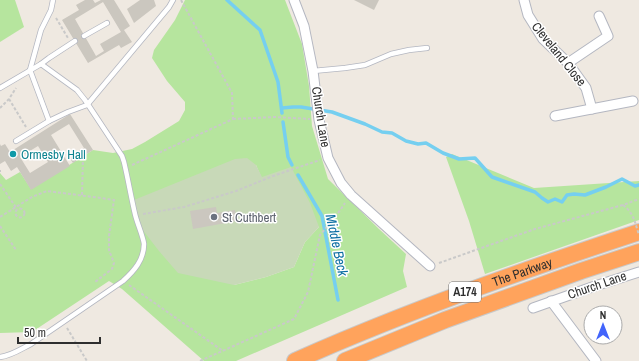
<svg xmlns="http://www.w3.org/2000/svg" width="639" height="361" viewBox="0 0 639 361" font-family="'Archivo Narrow',sans-serif">
<style>
.green{fill:#b6e59e;fill-rule:evenodd}
.cemetery{fill:#c8d9b8}
.lines{fill:none;stroke-linecap:round;stroke-linejoin:round}
.stream{stroke:#75cff0;stroke-width:3.5}
.building{fill:#cbc7bf;fill-rule:evenodd}
.lane-casing{stroke:#b4b7c1;stroke-width:6}
.street-casing{stroke:#b4b7c1;stroke-width:11}
.highway-casing{stroke:#c9c9c9;stroke-width:18}
.path{stroke:#c9c9c9;stroke-width:2;stroke-dasharray:3 2;stroke-linecap:butt}
.lane{stroke:#fff;stroke-width:4.5}
.street{stroke:#fff;stroke-width:9}
.highway{stroke:#ffa35c;stroke-width:16}
.path-bridge{stroke:#c9c9c9;stroke-width:2;stroke-dasharray:3 2;stroke-linecap:butt}
.culture-dot{fill:#0f9aa8;stroke:#fff;stroke-width:1.5}
.worship-dot{fill:#6b7280;stroke:#fff;stroke-width:1.5}
.labels{text-anchor:middle;dominant-baseline:central;stroke-width:3;stroke-linejoin:round;paint-order:stroke}
.shield{fill:#fff;stroke:#6d6d6d;stroke-width:1}
.shield-label{font-size:12px;font-weight:bold;fill:#2e2e2e}
.street-label{font-size:13px;fill:#2e2e2e;stroke:#fff}
.culture-label{font-size:13px;fill:#0d838f;stroke:#fff;text-anchor:start}
.worship-label{font-size:13px;fill:#5b616d;stroke:#fff;text-anchor:start}
.water-label{font-size:14px;font-style:italic;fill:#0d6fa3;stroke:#fff}
</style>
<rect width="100%" height="100%" fill="#efe9e1"/>
<g class="green">
<polygon points="0,0 15,0 24,27 0,42"/>
<path d="M 185,0 L 285,0 L 302,44 L 309,86 L 312,126 L 328,179 L 379,229 L 406,254 L 403,271 L 407,287 L 236,361 L 204,361 L 122,289 L 109,281 L 32,332 L 0,333 L 0,173 L 6,180 L 20,172 L 31,189 L 93,150 L 113,153 L 132,149 L 145,142 L 179,121 L 185,110 L 185,102 L 167,81 L 152,58 L 154,50 L 175,20 ZM 256,165 L 261,177 L 319,227 L 305,242 L 294,267 L 266,277 L 234,285 Z"/>
<polygon points="452,154 534,188 639,181 639,220 485,274 469,221 446,157"/>
</g>
<polygon class="cemetery" points="247,158 256,165 262,177 291,167 310,203 319,227 305,242 294,267 266,277 234,285 178,273 159,251 142,229 134,200 235,159"/>
<g class="lines">
<g class="stream">
<polyline points="227,0 260,30 278,82 282,113"/>
<polyline points="282,108 293,107 301,107 332,112 365,124 382,132 392,133 406,141 418,144 426,143 443,153 459,159 475,158 492,177 535,192 542,198 548,202 555,199 562,202 567,195 574,194 585,195 606,187 622,179 635,186 639,185"/>
<polyline points="283,122 288,157 292,165"/>
<polyline points="298,175 322,216 338,300"/>
</g>
</g>
<g class="building">
<path d="M 85,0 L 93,0 L 95,3 L 101,0 L 114,0 L 130,26 L 124,30 L 132,42 L 121,48 L 119,45 L 88,63 L 62,20 L 79,10 L 76,5 ZM 103,2 L 121,32 L 100,44 L 104,51 L 96,56 L 75,19 Z"/>
<polygon points="140,0 154,0 156,6 134,23 127,9"/>
<polygon points="354,0 379,0 374,10"/>
<path d="M 70,114 L 93,150 L 73,163 L 69,157 L 84,148 L 69,124 L 51,135 L 70,166 L 31,190 L 17,167 L 11,171 L 5,161 L 0,164 L 0,144 L 1,146 L 5,144 L 10,152 ZM 38,146 L 48,162 L 30,173 L 20,157 Z"/>
<polygon points="216,207 217,213 235,210 237,221 193,229 190,211"/>
</g>
<g class="lines">
<g class="lane-casing">
<g id="lane">
<polyline points="53,0 51,10 41,30 30,70 49,121 68,112 87,105 169,7 173,0"/>
<polyline points="84,36 107,23"/>
<polyline points="41,64 49,58 75,41"/>
<polyline points="313,71 345,68 365,65 391,54 409,50 427,48"/>
<path d="M 0,88 L 41,64 L 77,90 L 85,100 L 122,156 L 124,162 C 128,179 131,197 135,214 C 137,223 143,236 144,244 C 144,260 134,271 123,281 L 31,344 C 21,349 11,356 0,357"/>
<polyline points="16,141 49,121"/>
</g>
</g>
<g class="street-casing">
<g id="street">
<polyline points="294,0 304,26 313,71 319,120 328,158 341,183 351,195 430,266"/>
<polyline points="524,0 528,15 543,39 568,63 586,88 592,109"/>
<polyline points="568,63 608,36 599,16"/>
<polyline points="555,116 633,101"/>
<polyline points="551,301 596,361"/>
<polyline points="533,308 595,286 639,272"/>
</g>
</g>
<g class="highway-casing">
<g id="highway">
<path id="s1" d="M 295,361 C 407,311 523,270 639,232"/>
<polyline points="345,361 445,320 581,271 639,252"/>
</g>
</g>
<g class="path">
<polyline points="56,18 68,38"/>
<polyline points="9,99 26,127"/>
<polyline points="0,108 9,99 16,88"/>
<polyline points="233,119 275,117 310,119"/>
<polyline points="132,165 233,119 232,93 181,0"/>
<polyline points="0,171 1,171"/>
<polyline points="0,184 17,209"/>
<polyline points="82,195 83,157"/>
<circle cx="20" cy="213" r="4.5"/>
<polyline points="143,214 184,207 236,191 273,176 320,160"/>
<polyline points="0,217 32,197 47,191 101,198 114,200 109,236 109,250 114,263 112,269 95,282"/>
<polyline points="0,226 16,250"/>
<polyline points="439,263 535,229 623,205 639,199"/>
<polyline points="129,285 223,351"/>
<polyline points="67,328 87,361"/>
<polyline points="200,361 294,319 308,292 320,235 336,216 345,203"/>
</g>
<use href="#lane" class="lane"/>
<use href="#street" class="street"/>
<use href="#highway" class="highway"/>
<path class="path-bridge" d="M 623,205 C 634,213 635,223 639,235"/>
</g>
<circle class="culture-dot" cx="13" cy="154" r="4"/>
<circle class="worship-dot" cx="214" cy="217" r="4"/>
<g class="labels">
<rect class="shield" x="449" y="282" width="32" height="20" rx="3"/>
<g class="shield-label">
<text x="465" y="292">A174</text>
</g>
<g class="street-label">
<text transform="translate(559 54) rotate(51)">Cleveland Close</text>
<text transform="translate(321 117) rotate(81)">Church Lane</text>
<text stroke="none"><textPath href="#s1" startOffset="244">The Parkway</textPath></text>
<text transform="translate(597 285) rotate(-19)">Church Lane</text>
</g>
<g class="culture-label">
<text x="21" y="154">Ormesby Hall</text>
</g>
<g class="worship-label">
<text x="222" y="217">St Cuthbert</text>
</g>
<g class="water-label">
<text transform="translate(337 245) rotate(78)">Middle Beck</text>
</g>
</g>
<g transform="translate(603 325)"><circle r="19" fill="#ffffff" stroke="#ababab"/>
<path d="M0-3L7 15L0 10L-7 15Z" fill="#4264fb"/>
<text y="-6" font-size="11" font-weight="bold" text-anchor="middle" fill="#2e2e2e">N</text>
</g>
<path d="M18 337v6h82v-6" fill="none" stroke="#2e2e2e" stroke-width="2"/>
<text x="24" y="337" font-size="12" fill="#2e2e2e" stroke="#ffffff" stroke-width="3" paint-order="stroke">50 m</text>
</svg>
